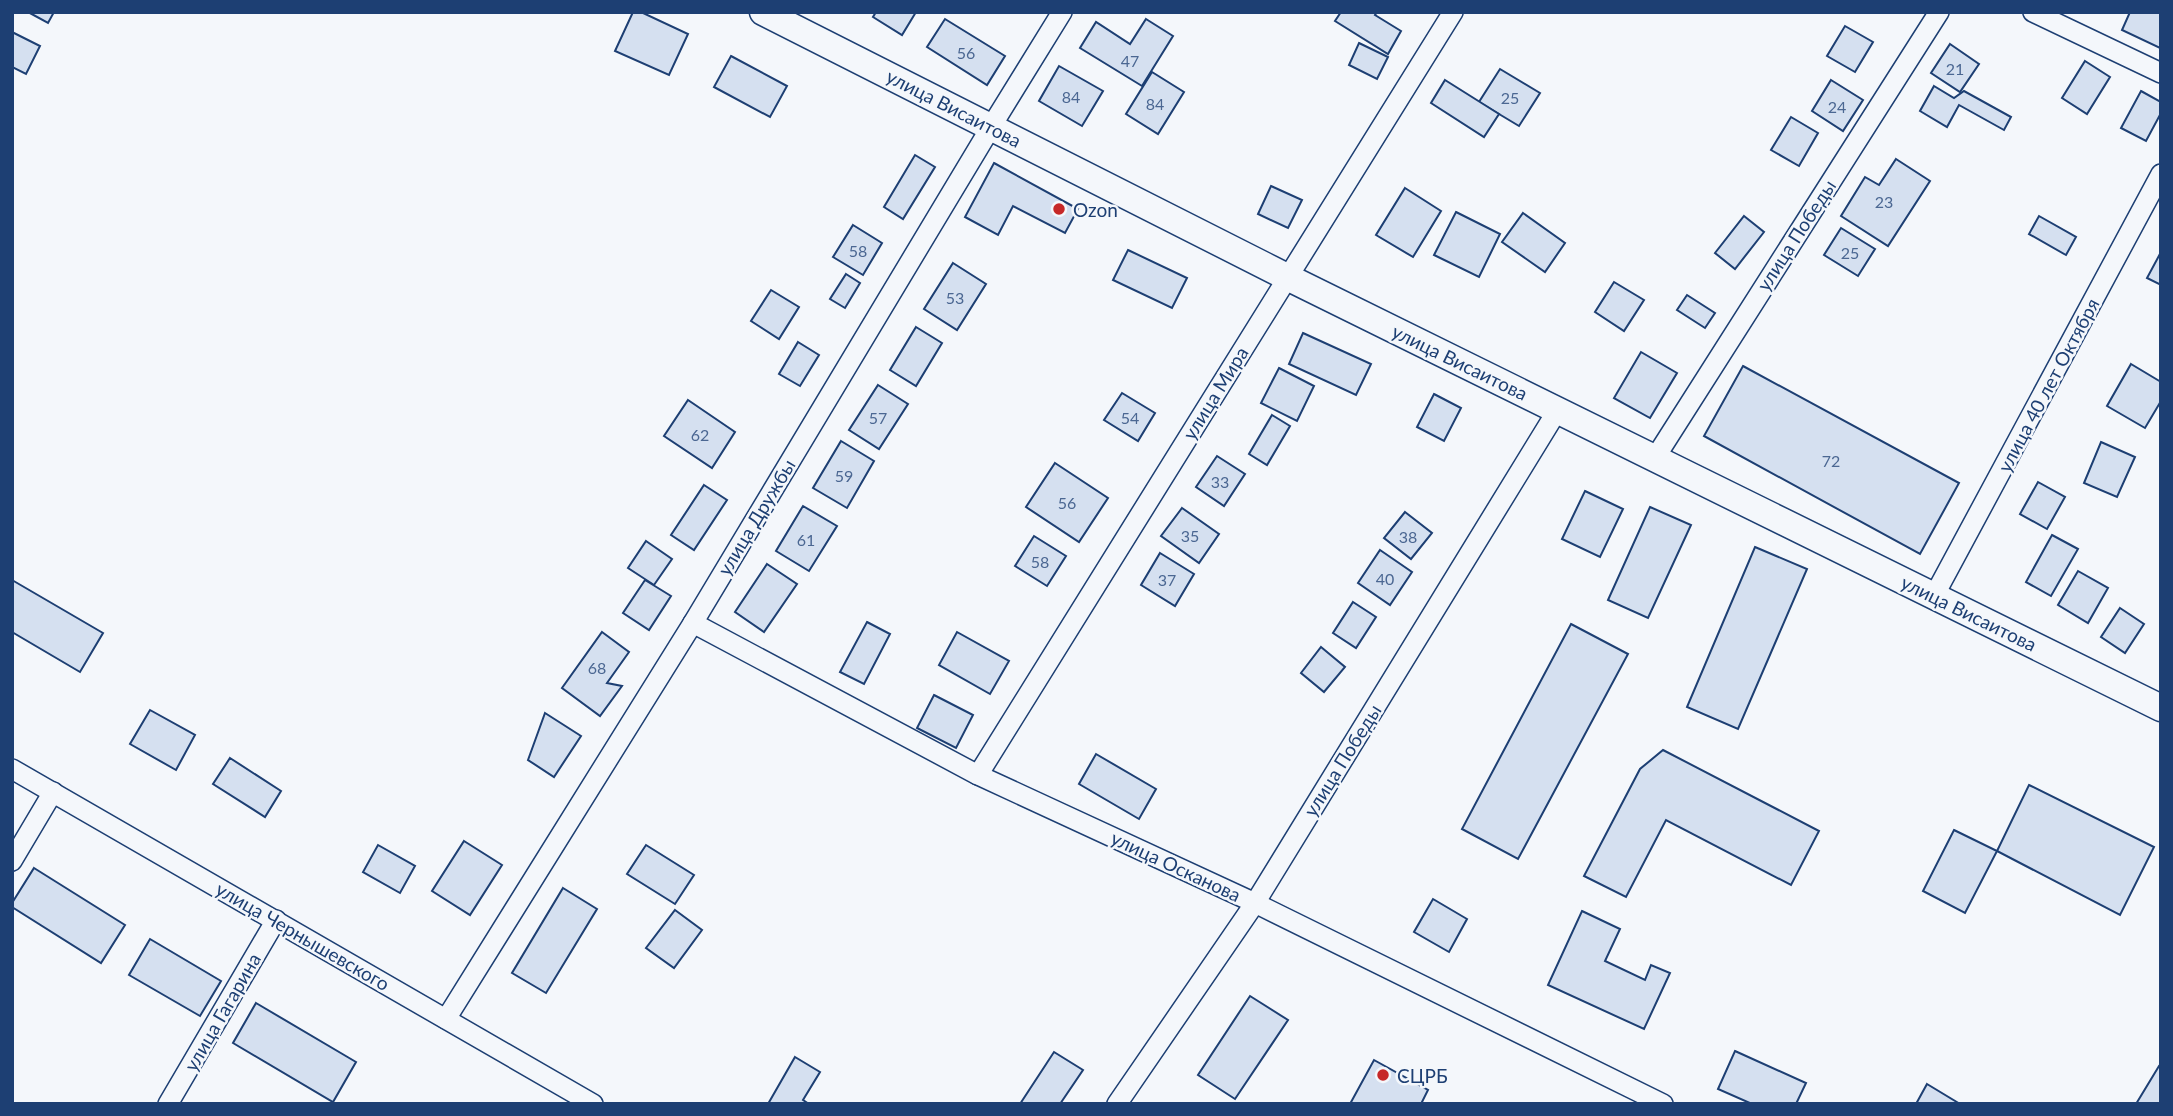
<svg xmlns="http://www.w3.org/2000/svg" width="2173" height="1116" viewBox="0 0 2173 1116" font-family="Lato,sans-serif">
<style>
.building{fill:#d5e0f0;stroke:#1d3f73;stroke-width:2}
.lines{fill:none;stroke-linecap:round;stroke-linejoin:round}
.street-casing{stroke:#1d3f73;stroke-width:22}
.secondary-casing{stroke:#1d3f73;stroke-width:29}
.street{stroke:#f4f7fb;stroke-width:19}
.secondary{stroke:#f4f7fb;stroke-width:26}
.poi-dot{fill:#c62828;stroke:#f4f7fb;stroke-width:2.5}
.labels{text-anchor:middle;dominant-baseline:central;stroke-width:5;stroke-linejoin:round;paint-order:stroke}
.number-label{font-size:16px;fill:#4b6792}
.street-label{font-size:19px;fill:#1d3f73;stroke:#f4f7fb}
.poi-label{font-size:19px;fill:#1d3f73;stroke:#f4f7fb;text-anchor:start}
</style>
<rect width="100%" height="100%" fill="#f4f7fb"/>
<g class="building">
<polygon points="28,12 54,12 48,23"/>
<polygon points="633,12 641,12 688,34 669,75 615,51"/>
<polygon points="876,12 916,12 902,35 873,17"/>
<polygon points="1341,12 1377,12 1375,15 1401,31 1388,54 1335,21"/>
<polygon points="2130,12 2161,12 2160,48 2122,30"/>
<polygon points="945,19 1005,56 987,85 927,47"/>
<polygon points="1146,19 1173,36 1142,86 1080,48 1096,22 1130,44"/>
<polygon points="1845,26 1873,42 1855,72 1827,56"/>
<polygon points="12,32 40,46 26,74 12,67"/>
<polygon points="1359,43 1388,57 1377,79 1349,65"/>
<polygon points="1950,44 1979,64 1960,92 1931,73"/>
<polygon points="731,56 787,86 770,117 714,87"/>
<polygon points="2085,61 2110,77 2087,114 2062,98"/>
<polygon points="1059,66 1103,91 1082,126 1039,101"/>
<polygon points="1500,69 1540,93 1519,126 1479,102"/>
<polygon points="1152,72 1184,92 1158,134 1126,114"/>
<polygon points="1445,80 1499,114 1484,137 1431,103"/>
<polygon points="1831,80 1863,100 1843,131 1812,111"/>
<polygon points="1934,86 1954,98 1964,91 2011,117 2004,130 1959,105 1947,127 1920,111"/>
<polygon points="2141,91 2161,102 2161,113 2146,141 2121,128"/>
<polygon points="1791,117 1818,133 1799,166 1771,150"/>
<polygon points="915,155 935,167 903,219 884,207"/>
<polygon points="1896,159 1930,181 1888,246 1841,216 1865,177 1879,185"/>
<polygon points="994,163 1078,209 1065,233 1013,206 998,235 965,217"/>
<polygon points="1271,186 1302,200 1288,228 1258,214"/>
<polygon points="1405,188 1441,211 1413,257 1376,235"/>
<polygon points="1456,212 1500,234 1479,277 1434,255"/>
<polygon points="1523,213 1565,243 1545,272 1502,242"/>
<polygon points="1744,216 1764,232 1735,269 1715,253"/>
<polygon points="2039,216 2076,237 2066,255 2029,234"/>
<polygon points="853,225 882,243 863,275 833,257"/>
<polygon points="1841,228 1875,249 1858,276 1824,255"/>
<polygon points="1128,250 1187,278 1172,308 1113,280"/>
<polygon points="2161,252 2161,285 2147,278"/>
<polygon points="953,263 986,284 957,330 924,309"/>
<polygon points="846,274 860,283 845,308 830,299"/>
<polygon points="1614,282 1644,300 1624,331 1595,312"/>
<polygon points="771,290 799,307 779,339 751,321"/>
<polygon points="1687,295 1715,313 1705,328 1677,310"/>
<polygon points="916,327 942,343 916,386 890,370"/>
<polygon points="1303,333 1371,364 1356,395 1289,364"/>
<polygon points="798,342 819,355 800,386 779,374"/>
<polygon points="1641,352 1677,373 1650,418 1614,398"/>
<polygon points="2131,364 2161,382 2161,401 2145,428 2107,406"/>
<polygon points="1743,366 1959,483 1920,554 1704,436"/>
<polygon points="1279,368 1314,386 1297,421 1261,403"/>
<polygon points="878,385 908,404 879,449 849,430"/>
<polygon points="1122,393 1155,413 1138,441 1104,420"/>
<polygon points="1434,394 1461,408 1444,441 1417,427"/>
<polygon points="688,400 735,432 712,468 664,436"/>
<polygon points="1272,415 1290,426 1267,465 1249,454"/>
<polygon points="841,441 874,461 847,508 813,488"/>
<polygon points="2101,442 2135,457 2117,497 2084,483"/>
<polygon points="1217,456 1245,474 1224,506 1196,487"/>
<polygon points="1055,463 1108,498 1079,542 1026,507"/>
<polygon points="2038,482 2065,497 2047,529 2020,514"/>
<polygon points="704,485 727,500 694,550 671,535"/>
<polygon points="1585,491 1623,509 1600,557 1562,539"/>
<polygon points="803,506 837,526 809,571 776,551"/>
<polygon points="1650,507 1691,525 1648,618 1608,600"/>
<polygon points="1182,508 1219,534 1199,563 1161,536"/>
<polygon points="1405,512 1432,533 1411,559 1384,538"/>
<polygon points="2052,535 2078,549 2051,596 2026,582"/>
<polygon points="1034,536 1066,556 1047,586 1015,566"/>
<polygon points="646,541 672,559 654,585 628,568"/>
<polygon points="1755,547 1807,569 1738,729 1687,707"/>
<polygon points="1380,550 1412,572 1390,605 1358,583"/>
<polygon points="1160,553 1194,574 1175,606 1141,585"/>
<polygon points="767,564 797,584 764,632 735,612"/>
<polygon points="2078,571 2108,588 2088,623 2058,605"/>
<polygon points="12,580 103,633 80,672 12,632"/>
<polygon points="645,580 671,596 649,630 623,613"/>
<polygon points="1353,602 1376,617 1356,648 1333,633"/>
<polygon points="2120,608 2144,624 2125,653 2101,637"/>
<polygon points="867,622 890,634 864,684 840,672"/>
<polygon points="1571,624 1628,654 1518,859 1462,829"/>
<polygon points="602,632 629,652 607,683 622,686 600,716 562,688"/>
<polygon points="957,632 1009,661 990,694 939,665"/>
<polygon points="1321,647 1345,667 1324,692 1301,673"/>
<polygon points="934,695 973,715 956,748 917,728"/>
<polygon points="150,710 195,735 176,770 130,744"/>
<polygon points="545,713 581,736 554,777 528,760"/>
<polygon points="1663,750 1819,831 1791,885 1666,820 1626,897 1584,876 1640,769"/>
<polygon points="1096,754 1156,789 1139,819 1079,784"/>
<polygon points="230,758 281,791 265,817 213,784"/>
<polygon points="2029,785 2154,847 2120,915 1997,851"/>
<polygon points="1954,830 1997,851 1965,913 1923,891"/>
<polygon points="464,841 502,865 470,915 432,891"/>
<polygon points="378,845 415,866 400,893 363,872"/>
<polygon points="646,845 694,875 675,904 627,874"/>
<polygon points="34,868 125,925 101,963 12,907 12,903"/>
<polygon points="563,888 597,909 546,993 512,973"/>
<polygon points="1433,899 1467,919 1449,952 1414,932"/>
<polygon points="675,910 702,930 674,968 646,948"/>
<polygon points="1582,911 1620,929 1605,961 1645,980 1651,965 1670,973 1644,1029 1548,985"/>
<polygon points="150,939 221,981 200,1016 129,975"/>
<polygon points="1250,996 1288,1020 1235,1099 1198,1075"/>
<polygon points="256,1003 356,1062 333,1102 233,1043"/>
<polygon points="1735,1051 1806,1083 1796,1104 1752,1104 1718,1089"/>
<polygon points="1054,1052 1083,1070 1060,1104 1020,1104"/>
<polygon points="795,1057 820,1072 803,1100 809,1104 768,1104"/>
<polygon points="1374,1060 1428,1090 1421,1104 1350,1104"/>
<polygon points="2159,1066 2161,1067 2161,1104 2136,1104"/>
<polygon points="1927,1084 1960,1104 1916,1104"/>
</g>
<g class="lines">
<g class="street-casing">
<g id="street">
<polyline points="2033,12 2161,73"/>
<polyline points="1655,458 1939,12"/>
<polyline points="1934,596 2161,174"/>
<polyline points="693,623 978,775 1255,903 1663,1104"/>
<polyline points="12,769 593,1104"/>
<polyline points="978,775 1453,12"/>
<polyline points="12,861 53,792"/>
<polyline points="446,1019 693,623 991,127 1062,12"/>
<polyline points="168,1104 276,920"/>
<polyline points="1117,1104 1255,903 1557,411"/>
</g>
</g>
<g class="secondary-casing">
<polyline id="secondary" points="763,12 1287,277 2161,708"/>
</g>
<use href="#street" class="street"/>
<use href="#secondary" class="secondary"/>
</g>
<g class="poi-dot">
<circle cx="1059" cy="209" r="7"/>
<circle cx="1383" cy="1075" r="7"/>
</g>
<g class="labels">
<g class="number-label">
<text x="966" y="52">56</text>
<text x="1130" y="60">47</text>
<text x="1955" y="68">21</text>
<text x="1071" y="96">84</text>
<text x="1510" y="97">25</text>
<text x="1155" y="103">84</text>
<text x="1837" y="106">24</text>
<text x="1884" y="201">23</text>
<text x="858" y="250">58</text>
<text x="1850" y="252">25</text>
<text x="955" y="297">53</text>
<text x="878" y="417">57</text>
<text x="1130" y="417">54</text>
<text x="700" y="434">62</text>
<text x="1831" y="460">72</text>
<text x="844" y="475">59</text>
<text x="1220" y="481">33</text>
<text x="1067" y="502">56</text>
<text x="1190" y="535">35</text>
<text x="1408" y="536">38</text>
<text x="806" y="539">61</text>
<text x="1040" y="561">58</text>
<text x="1385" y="578">40</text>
<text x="1167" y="579">37</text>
<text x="597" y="667">68</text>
</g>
<g class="street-label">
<text transform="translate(954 108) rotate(27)">улица Висаитова</text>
<text transform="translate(1796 235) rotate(-57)">улица Победы</text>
<text transform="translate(1460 362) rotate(26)">улица Висаитова</text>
<text transform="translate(2048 385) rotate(-62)">улица 40 лет Октября</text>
<text transform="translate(1215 393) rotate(-58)">улица Мира</text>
<text transform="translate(756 517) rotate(-59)">улица Дружбы</text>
<text transform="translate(1969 613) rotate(26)">улица Висаитова</text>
<text transform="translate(1342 760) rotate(-58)">улица Победы</text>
<text transform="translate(1176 866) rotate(25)">улица Осканова</text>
<text transform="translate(303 936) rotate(30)">улица Чернышевского</text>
<text transform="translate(222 1012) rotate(-60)">улица Гагарина</text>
</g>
<g class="poi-label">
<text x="1073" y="209">Ozon</text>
<text x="1397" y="1075">СЦРБ</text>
</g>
</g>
<rect width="2173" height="1116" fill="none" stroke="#1d3f73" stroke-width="28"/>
</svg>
